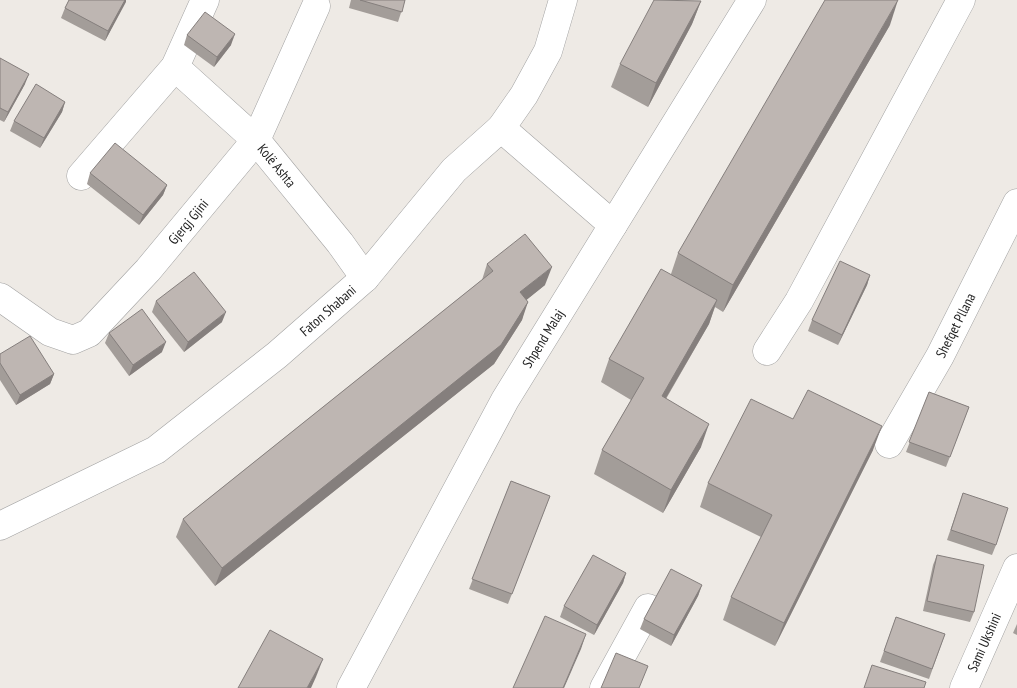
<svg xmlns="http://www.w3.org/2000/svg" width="1017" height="688" viewBox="0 0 1017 688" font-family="'PT Sans Narrow',sans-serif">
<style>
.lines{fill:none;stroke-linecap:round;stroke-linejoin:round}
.minor-casing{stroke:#a2a2a2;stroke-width:29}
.minor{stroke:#fff;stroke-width:28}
.wall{fill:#a39d99}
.shaded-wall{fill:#857f7d}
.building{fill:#beb6b2;stroke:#857f7d}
.labels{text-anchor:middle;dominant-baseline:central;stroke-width:4;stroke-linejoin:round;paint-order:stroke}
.street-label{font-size:14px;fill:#1e1e1e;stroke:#fff}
</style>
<rect width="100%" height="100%" fill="#eeeae5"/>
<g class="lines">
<g class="minor-casing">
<g id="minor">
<path id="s1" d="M 175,67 L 256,140 L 340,243 L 365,278"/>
<polyline points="501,128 613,225"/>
<polyline points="81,176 175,67 205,0"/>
<path id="s2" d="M 0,297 L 50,332 L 73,340 L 89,333 L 148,270 L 256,140 L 316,6"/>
<polyline points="767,351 799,301 961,0"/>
<path id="s3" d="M 889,444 L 940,356 L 1017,203"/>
<path id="s4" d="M 0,526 L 156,450 L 277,355 L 365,278 L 454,170 L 501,128 L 524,95 L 548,51 L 563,0"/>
<path id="s5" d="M 351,688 L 505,400 L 752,0"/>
<polyline points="604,688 648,608"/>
<path id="s6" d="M 964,688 L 1017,568"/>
</g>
</g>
<use href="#minor" class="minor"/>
</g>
<g class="wall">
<polygon points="69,0 126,0 105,41 61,18 65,8"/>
<polygon points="351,0 405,0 398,22 349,8"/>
<polygon points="701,1 692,24 648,107 611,87 620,64"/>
<polygon points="890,25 723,312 715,307 709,324 666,399 701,447 663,513 594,474 602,450 631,400 601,382 609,359 671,274 678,253"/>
<polygon points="187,35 231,45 214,67 184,45"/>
<polygon points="0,58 25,84 4,122 0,120"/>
<polygon points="65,102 62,112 40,148 10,131 14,121"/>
<polygon points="90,173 167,185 163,195 139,225 87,184"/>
<polygon points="487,264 545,285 526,300 522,320 494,364 215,586 176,537 183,519 482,280"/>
<polygon points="870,275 867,285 838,345 808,331 812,320"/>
<polygon points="156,301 222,322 184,352 152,312"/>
<polygon points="109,333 162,352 129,376 105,343"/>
<polygon points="0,354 54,374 50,384 16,405 0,380"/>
<polygon points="929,392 969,407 946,467 906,452"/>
<polygon points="793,419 873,450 775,646 723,620 731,597 761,537 700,507 708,483"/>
<polygon points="511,481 550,496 508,604 469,589"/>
<polygon points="963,493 996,545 992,555 947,540"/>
<polygon points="937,555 974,612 970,622 923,611 933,565"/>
<polygon points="626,573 623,583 594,635 560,617 564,606"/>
<polygon points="702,585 698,596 671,646 640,629 644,619"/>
<polygon points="896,617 945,634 929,679 880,662"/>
<polygon points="1017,624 1017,635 1013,633"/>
</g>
<g class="shaded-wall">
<polygon points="125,0 126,0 126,2 105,41 108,31"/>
<polygon points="898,0 890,25 723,312 733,285"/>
<polygon points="701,1 692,24 648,107 656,83"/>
<polygon points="235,34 231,45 214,67 217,57"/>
<polygon points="29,74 25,84 4,122 8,112"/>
<polygon points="65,102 62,112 40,148 44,138"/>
<polygon points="167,185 163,195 139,225 143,215"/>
<polygon points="552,267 545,285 514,310 520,292"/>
<polygon points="870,275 867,285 838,345 842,335"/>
<polygon points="717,300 709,324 653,420 662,396"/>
<polygon points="528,302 522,320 494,364 215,586 222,568"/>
<polygon points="226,312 222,322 184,352 188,342"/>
<polygon points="166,342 162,352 129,376 133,365"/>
<polygon points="54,374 50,384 16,405 20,395"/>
<polygon points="709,424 701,447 663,513 671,490"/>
<polygon points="882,426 873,450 775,646 784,623"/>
<polygon points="626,573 623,583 594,635 597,625"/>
<polygon points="702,585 698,596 671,646 674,635"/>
<polygon points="586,634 581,649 564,688 563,688"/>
<polygon points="323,659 316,677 311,688 307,688"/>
</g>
<g class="building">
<polygon points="69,0 125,0 108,31 65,8"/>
<polygon points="360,0 405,0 402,12"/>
<polygon points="654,0 701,1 656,83 620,64"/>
<polygon points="825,0 898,0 733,285 678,253"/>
<polygon points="205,12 235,34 217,57 187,35"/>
<polygon points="0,58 29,74 8,112 0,108"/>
<polygon points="36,84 65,102 44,138 14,121"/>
<polygon points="115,143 167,185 143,215 90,173"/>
<polygon points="525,234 552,267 520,292 528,302 501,345 222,568 183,519 493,271 487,264"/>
<polygon points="840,261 870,275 842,335 812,320"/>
<polygon points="661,269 717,300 662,396 709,424 671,490 602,450 644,378 609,359"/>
<polygon points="194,272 226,312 188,342 156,301"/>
<polygon points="142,309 166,342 133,365 109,333"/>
<polygon points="30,336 54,374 20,395 0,363 0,354"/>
<polygon points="808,390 882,426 784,623 731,597 772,515 708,483 751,399 793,419"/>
<polygon points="929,392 969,407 950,457 909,442"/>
<polygon points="511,481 550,496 512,594 472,579"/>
<polygon points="963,493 1008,508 996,545 951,530"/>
<polygon points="593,555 626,573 597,625 564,606"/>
<polygon points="937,555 984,565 974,612 927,601"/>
<polygon points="671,569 702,585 674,635 644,619"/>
<polygon points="545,616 586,634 563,688 513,688"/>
<polygon points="896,617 945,634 932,669 884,651"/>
<polygon points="270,630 323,659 307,688 238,688"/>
<polygon points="616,653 648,666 639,688 601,688"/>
<polygon points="872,665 926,682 924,688 864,688"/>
</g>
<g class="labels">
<g class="street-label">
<text stroke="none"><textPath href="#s1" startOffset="142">Kolë Ashta</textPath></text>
<text stroke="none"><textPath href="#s2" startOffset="252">Gjergj Gjini</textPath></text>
<text stroke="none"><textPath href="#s4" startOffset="395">Faton Shabani</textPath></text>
<text stroke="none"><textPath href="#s3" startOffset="136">Shefqet Pllana</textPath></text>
<text stroke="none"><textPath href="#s5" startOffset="399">Shpend Malaj</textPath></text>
<text stroke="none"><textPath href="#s6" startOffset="50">Sami Ukshini</textPath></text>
</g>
</g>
</svg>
